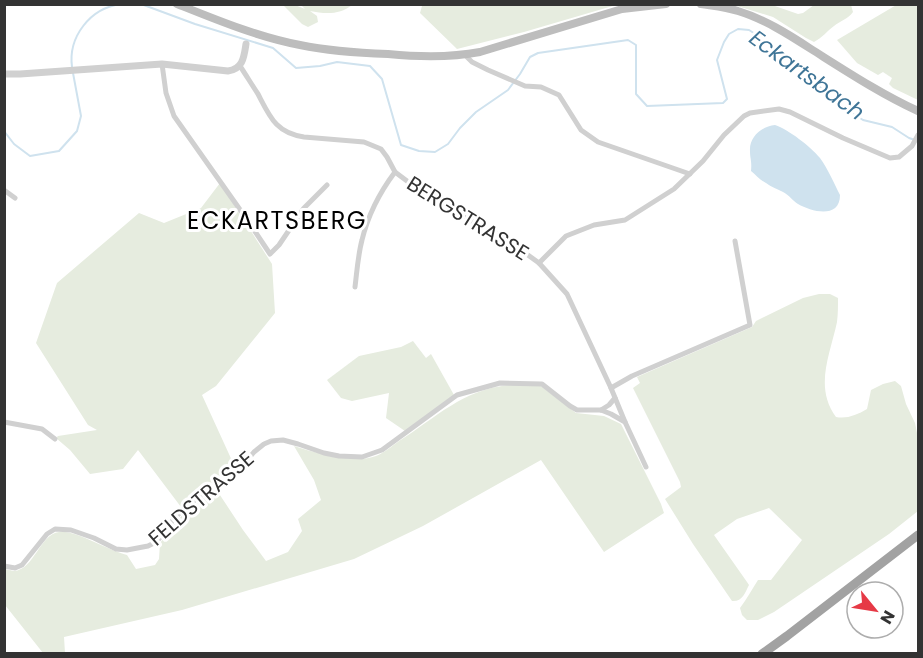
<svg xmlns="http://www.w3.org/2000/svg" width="923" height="658" viewBox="0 0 923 658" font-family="Poppins,sans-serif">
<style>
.green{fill:#e6ecdf}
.water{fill:#cfe2ee}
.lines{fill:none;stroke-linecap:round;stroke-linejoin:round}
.stream{stroke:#cfe2ee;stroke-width:2}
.minor{stroke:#d0d0d0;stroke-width:5}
.tertiary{stroke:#d0d0d0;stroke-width:7}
.secondary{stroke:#bdbdbd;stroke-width:8}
.trunk{stroke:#a2a2a2;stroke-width:9}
.labels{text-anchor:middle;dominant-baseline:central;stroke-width:6;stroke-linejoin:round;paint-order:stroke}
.street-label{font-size:21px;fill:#333;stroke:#fff}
.water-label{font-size:22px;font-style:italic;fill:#3f7597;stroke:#fff}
.quarter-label{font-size:24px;letter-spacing:1.5px;fill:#000;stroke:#fff}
</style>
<rect width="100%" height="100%" fill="#fff"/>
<g class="green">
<polygon points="421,4 616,4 616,5 524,32 457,49 420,13 422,6"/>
<polygon points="898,4 918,5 918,100 893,88 889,84 892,78 883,72 878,75 857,63 837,40"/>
<path d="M 283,5 L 295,5 L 305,9 L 301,5 L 352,5 C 340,15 325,14 310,11 L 317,16 L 318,22 L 308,27 L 302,24 Z"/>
<path d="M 734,5 L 772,5 L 798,14 L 803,13 L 814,5 L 851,5 L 853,12 C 848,19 840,21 834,26 C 827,31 822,38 814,42 L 806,38 L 773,17 Z"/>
<polygon points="220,183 272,264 275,313 216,386 202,395 234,465 181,507 138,450 123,469 90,474 70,450 56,438 58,436 97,430 88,425 36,343 57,283 139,213 164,223 201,208"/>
<path d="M 819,294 L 830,294 L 838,298 C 838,306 838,314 837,322 C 830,355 814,387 836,417 C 847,419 857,415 867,409 L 871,390 L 883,384 L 895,381 L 901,386 L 906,404 L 915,423 L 917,433 L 918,434 L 918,511 L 889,534 L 774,612 L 758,620 L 747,620 L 742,615 L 740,608 C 747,599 752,589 758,580 L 771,580 L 802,540 L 769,508 L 737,519 L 714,535 L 747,582 L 749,585 C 745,593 742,602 732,601 L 693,544 L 665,499 L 681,487 L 680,482 L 633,388 L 640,383 L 637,377 L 752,327 L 756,321 L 803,298 Z"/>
<polygon points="413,341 426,358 431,354 454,395 405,431 386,418 389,393 352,401 341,398 327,380 359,356 401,347"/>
<path d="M 509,385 L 541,386 L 576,413 L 604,416 L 621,424 L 661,504 L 664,513 L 604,552 L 541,460 L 423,526 L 354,559 L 182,610 L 64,637 L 65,653 L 43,653 L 5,605 L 5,569 C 5,569 13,571 14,571 C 34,570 40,534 59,532 C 76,530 109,551 127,555 L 136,569 L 155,565 L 159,559 L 160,543 L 178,520 L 186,511 L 216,489 L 243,530 L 266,561 L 288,552 L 302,531 L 298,519 L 321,500 L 314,480 L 294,446 C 315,453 354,464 376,456 C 384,453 392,446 399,441 C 437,417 462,390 509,385 Z"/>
</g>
<path class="water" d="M 775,125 C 789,130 810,146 820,158 C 828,169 834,183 840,195 C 840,219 812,212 798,204 C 793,201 789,195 783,192 C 778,189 771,187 766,183 C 760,180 756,175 751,171 C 752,161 750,159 750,151 C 749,137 762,126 775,125 Z"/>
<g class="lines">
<g class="stream">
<polyline points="141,4 195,24 273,48 296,68 320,66 337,62 370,66 382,79 401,145 419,151 435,152 448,144 460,128 476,112 508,90 520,74 530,57 538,53 628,40 636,45 636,94 647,106 723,103 727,99 717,60 724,42 729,34 738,29 749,30 780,50 836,102 863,120 892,127 909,138 918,141"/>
<path d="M 72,67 C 68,37 90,8 121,4"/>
<polyline points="4,131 14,144 30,156 59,151 77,131 81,116 73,73"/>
</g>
<g class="minor">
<polyline points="465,55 472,62 488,70 525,86 541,87 559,95 581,130 598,142 690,174"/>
<polyline points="162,64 166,93 174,116 248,221 270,254 279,245 304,208 327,185"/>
<path d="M 240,66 C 246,75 252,85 258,94 C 270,117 276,133 304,137 L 364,142 L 381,149 L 387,157 L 395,172 L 415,187 L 440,205 L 503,237 L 539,263 L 567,294 L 611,388 L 625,422 L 646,467"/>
<polyline points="4,190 15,198"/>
<polyline points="539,263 566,236 594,225 625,220 674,189 703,161 724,135 744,116 750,113 779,109 790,112 843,138 890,158 899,157 912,146 918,135"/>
<path d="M 355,287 C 357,271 358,255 362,240 C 368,215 380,192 395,172"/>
<polyline points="611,388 632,376 750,325 735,241"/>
<polyline points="601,410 609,405 615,398"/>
<polyline points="4,422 42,429 55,439"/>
<polyline points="4,566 15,568 22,565 47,534 55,529 71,530 94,538 116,549 127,550 148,546 156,542 164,533 169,525 181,511 208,490 239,470 254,452 264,444 271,441 283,440 298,444 324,453 339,456 362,457 382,450 457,395 500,383 542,384 570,406 577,410 601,410 611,414 625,422"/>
</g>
<path class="tertiary" d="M 4,74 L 20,74 L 162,64 L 228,71 C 243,69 244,57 246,44"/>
<g class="secondary">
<path d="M 177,4 C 217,20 258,37 300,45 C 329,51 359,53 388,54 C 419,57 449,58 480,52 L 622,9 L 666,4"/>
<path d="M 701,4 C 714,6 726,7 738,11 C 764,19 788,34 811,49 C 846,71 881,94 918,111"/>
</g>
<polyline class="trunk" points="762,654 787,636 918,535"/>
</g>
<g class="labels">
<g class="street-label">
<text transform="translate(468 218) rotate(32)">BERGSTRASSE</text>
<text transform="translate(201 498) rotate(-41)">FELDSTRASSE</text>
</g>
<g class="water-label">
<text transform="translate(807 75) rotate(36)">Eckartsbach</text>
</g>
<g class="quarter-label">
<text x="277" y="220">ECKARTSBERG</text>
</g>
</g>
<rect width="923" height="658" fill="none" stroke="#333333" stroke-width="12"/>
<g transform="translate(875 610) rotate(120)"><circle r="28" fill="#ffffff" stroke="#adadad" stroke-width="1.5"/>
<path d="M0-4.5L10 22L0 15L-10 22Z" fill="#e63946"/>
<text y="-9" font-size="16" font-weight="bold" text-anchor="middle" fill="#333333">N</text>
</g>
</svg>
